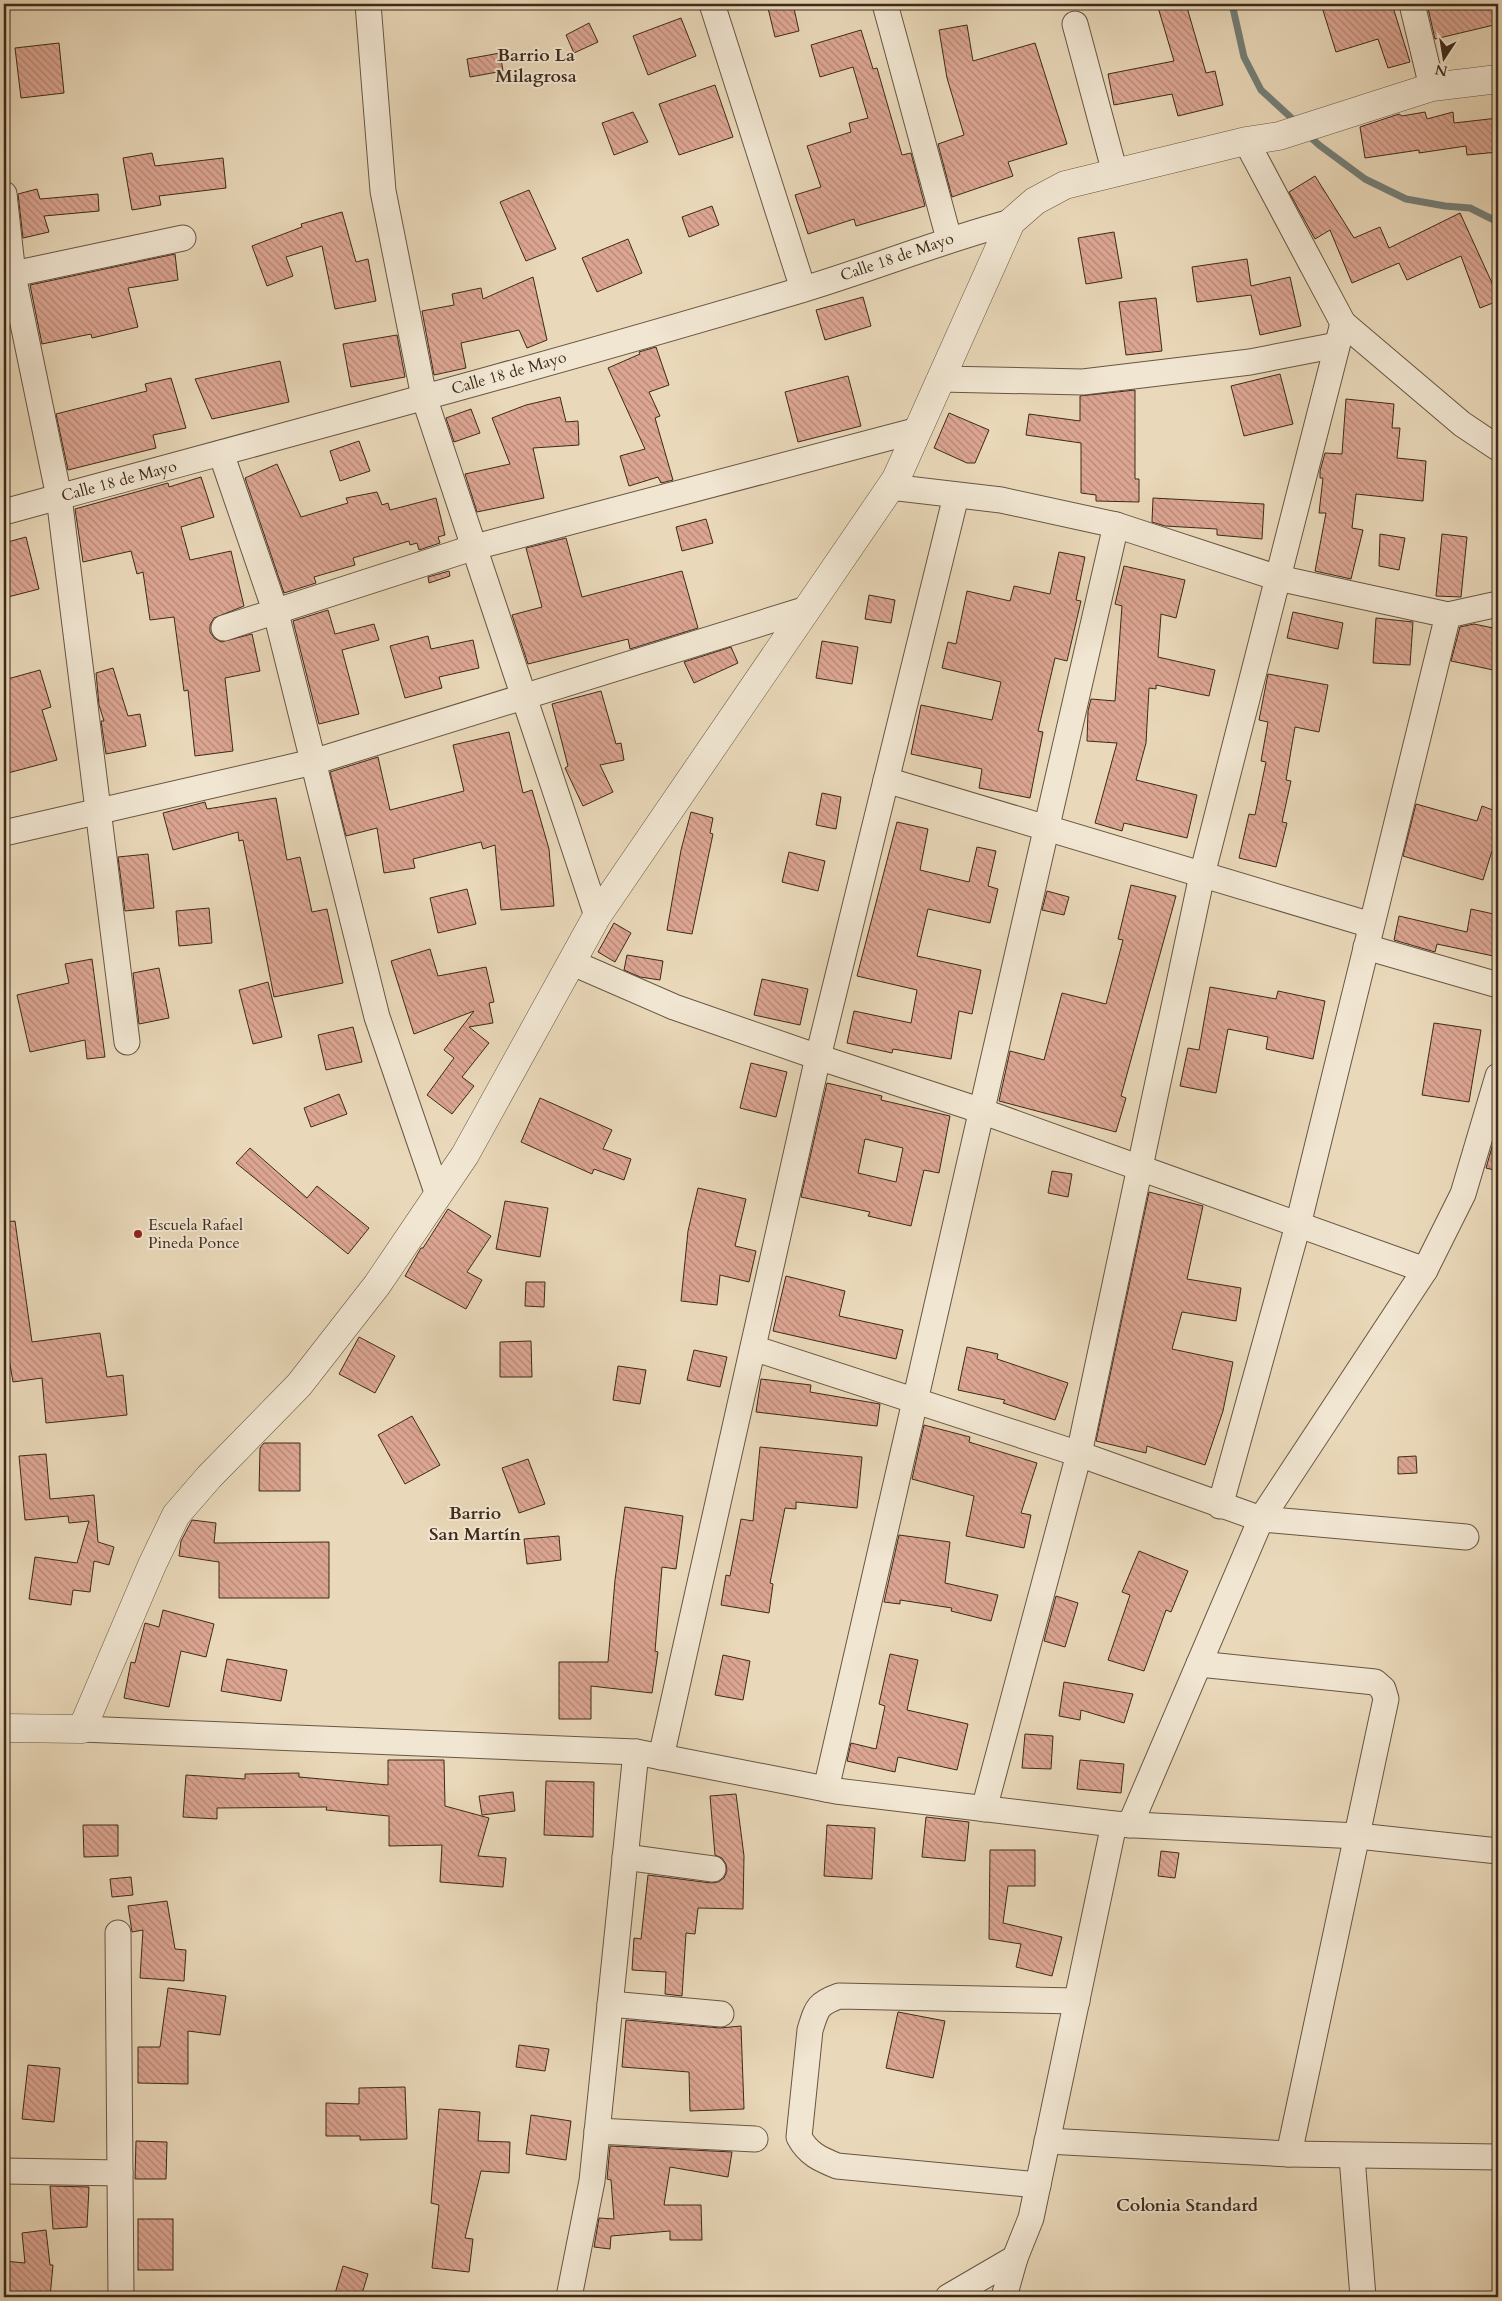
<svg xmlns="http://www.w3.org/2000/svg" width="1502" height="2301" viewBox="0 0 1502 2301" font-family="Cardo,serif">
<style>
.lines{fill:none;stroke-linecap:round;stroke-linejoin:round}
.stream{stroke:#747f78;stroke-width:7}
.building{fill:url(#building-back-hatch);stroke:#3d2a1a;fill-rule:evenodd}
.minor-casing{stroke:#685642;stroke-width:27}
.tertiary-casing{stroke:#685642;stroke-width:29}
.minor{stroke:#f1e6d2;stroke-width:25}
.tertiary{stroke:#f1e6d2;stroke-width:28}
.poi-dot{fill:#8f2418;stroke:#f1e6d2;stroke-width:2}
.labels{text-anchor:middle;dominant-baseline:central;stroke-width:4;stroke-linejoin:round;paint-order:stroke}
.street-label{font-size:16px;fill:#3d2a1a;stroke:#f1e6d2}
.poi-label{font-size:16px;fill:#3d2a1a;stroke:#f1e6d2;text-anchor:start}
.neighbourhood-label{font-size:18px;font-weight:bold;fill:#3d2a1a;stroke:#f1e6d2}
</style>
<defs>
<pattern id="building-back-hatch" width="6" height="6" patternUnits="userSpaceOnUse" patternTransform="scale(1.25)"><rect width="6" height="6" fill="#dda693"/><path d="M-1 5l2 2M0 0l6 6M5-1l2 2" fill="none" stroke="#b48777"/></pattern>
</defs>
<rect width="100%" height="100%" fill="#e9d8b9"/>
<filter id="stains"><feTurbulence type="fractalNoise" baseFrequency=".004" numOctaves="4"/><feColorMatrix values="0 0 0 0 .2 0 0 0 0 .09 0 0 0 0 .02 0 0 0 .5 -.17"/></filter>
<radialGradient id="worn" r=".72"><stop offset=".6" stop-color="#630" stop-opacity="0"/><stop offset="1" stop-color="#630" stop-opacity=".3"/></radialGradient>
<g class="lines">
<g class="stream">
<polyline points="1232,4 1244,57 1261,90 1298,124"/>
<polyline points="1307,134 1319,145 1365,179 1406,199 1445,206 1470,208 1498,222"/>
</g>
</g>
<g class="building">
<polygon points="767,4 793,4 799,31 775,37"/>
<polygon points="1157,4 1186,4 1206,73 1215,71 1223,105 1178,116 1172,94 1114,105 1108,74 1174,61"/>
<polygon points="1321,4 1392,4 1410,62 1388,68 1378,39 1336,52"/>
<polygon points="1427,4 1498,4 1498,24 1435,39"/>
<polygon points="681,18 696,56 648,75 633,36"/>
<polygon points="589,23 598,42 574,53 566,35"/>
<polygon points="967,25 973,61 1035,43 1067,144 1008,162 1013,176 952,197 938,144 964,135 947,78 939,30"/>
<polygon points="861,30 873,69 877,68 902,155 911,153 925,206 856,226 854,219 808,234 795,195 821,187 807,146 851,132 849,123 868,118 853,67 820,77 811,45"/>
<polygon points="59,43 64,93 21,98 15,48"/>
<polygon points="500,53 503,71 470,77 467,59"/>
<polygon points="715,85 733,137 679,155 659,104"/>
<polygon points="633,112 648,142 614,155 602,123"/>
<polygon points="1425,112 1427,119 1453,112 1454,123 1498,118 1498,152 1467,155 1466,146 1419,153 1419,150 1365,158 1360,127 1399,114 1402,116"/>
<polygon points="152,153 155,166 223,158 226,188 159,196 161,205 132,210 123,158"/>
<polygon points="1315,176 1354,238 1380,227 1389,248 1460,213 1498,296 1498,301 1480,308 1461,256 1407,280 1399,263 1352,283 1330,230 1315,239 1289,192"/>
<polygon points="37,189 40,199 98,194 99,211 44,216 49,232 23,238 18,194"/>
<polygon points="529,190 556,249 526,261 500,202"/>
<polygon points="712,206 719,225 689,237 682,217"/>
<polygon points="342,212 356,262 368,259 376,301 335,309 322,246 286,257 293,276 267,286 252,246 302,227 301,224"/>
<polygon points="1114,232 1122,278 1086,284 1078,238"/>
<polygon points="628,239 642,273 597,292 582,258"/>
<polygon points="175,254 178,280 128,288 138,327 92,338 91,334 42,344 30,285"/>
<polygon points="1247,259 1251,286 1290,277 1301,326 1260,335 1251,295 1197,302 1192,267"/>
<polygon points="533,277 547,340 527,348 519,330 461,343 466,368 434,375 422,311 454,305 452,294 481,288 483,299"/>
<polygon points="863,297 871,326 825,340 816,310"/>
<polygon points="1156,298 1162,351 1126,355 1119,302"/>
<polygon points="397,335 405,377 351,387 343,344"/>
<polygon points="656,347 669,385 649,392 660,416 655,418 673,480 661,483 658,477 629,486 620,456 645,449 608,368 640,354 639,352"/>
<polygon points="280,361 289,402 212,419 195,379"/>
<polygon points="1280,374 1293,424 1244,436 1231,386"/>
<polygon points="848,376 861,426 798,442 785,392"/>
<polygon points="171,378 186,428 153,435 156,448 68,470 56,414 147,391 145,384"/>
<polygon points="1135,390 1135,479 1139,479 1139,502 1096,501 1096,495 1081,493 1081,443 1026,435 1029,414 1080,421 1080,396"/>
<polygon points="560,397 566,422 578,421 579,445 533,448 544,498 477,512 465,474 510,464 492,418 526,405"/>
<polygon points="1346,399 1394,404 1392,428 1400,428 1397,458 1426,461 1423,501 1356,494 1352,528 1363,530 1351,579 1315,571 1326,513 1319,513 1323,478 1320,478 1320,471 1325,453 1342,454"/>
<polygon points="471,409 480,433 454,442 446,418"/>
<polygon points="949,413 989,430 975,463 967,463 934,448"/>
<polygon points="359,441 370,471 340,481 330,451"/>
<polygon points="277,464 301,517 348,503 346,498 377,492 382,505 388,503 390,510 436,498 445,535 438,537 440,543 419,550 417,543 410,545 409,541 353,558 355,565 314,577 316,583 284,593 245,478"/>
<polygon points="201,477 214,517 181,527 190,560 231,551 244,606 214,618 210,625 210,632 214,638 221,642 252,634 260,671 225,678 233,751 195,756 188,690 184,691 174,617 150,620 143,572 137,574 131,551 83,562 75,509 168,483 169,487"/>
<polygon points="1153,498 1264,504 1262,539 1217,535 1217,529 1165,526 1152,522"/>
<polygon points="706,519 713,543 682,551 676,527"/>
<polygon points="1380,534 1405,538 1399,570 1379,566"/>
<polygon points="1442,534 1467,537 1461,597 1436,596"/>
<polygon points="26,537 39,589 4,598 4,543"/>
<polygon points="566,538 582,597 682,571 698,628 630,649 628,639 528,664 512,615 542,607 526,548"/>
<polygon points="1059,552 1085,557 1076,600 1081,601 1067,661 1055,658 1038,731 1043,732 1030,798 979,788 982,769 911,754 921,705 992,720 1001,682 942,668 948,642 956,644 967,591 1010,601 1014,586 1050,594"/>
<polygon points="1124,566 1185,580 1176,618 1161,614 1158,657 1215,670 1209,696 1156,685 1156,689 1149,688 1146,743 1136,780 1197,795 1187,838 1124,823 1122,831 1095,823 1117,743 1087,741 1088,711 1091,699 1115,701 1122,606 1115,604"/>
<polygon points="449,571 450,576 429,583 428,577"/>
<polygon points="869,595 895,600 891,623 865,619"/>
<polygon points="328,610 335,634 374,624 379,640 342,650 359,714 319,724 293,621"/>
<polygon points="1293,612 1343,623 1338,649 1287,638"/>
<polygon points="1376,618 1413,622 1410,665 1373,663"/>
<polygon points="1474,624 1498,629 1498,671 1451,661 1460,627"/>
<polygon points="428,636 431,649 473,640 479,668 439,677 442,688 405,698 390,646"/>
<polygon points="822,641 858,647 852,684 816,678"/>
<polygon points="731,647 738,663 694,683 684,662"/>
<polygon points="113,668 128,716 140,714 146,746 106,754 101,721 104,721 99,705 96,673"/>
<polygon points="40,670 51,707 42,710 57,760 4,774 4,680"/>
<polygon points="1268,674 1328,685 1319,732 1295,727 1286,780 1291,781 1282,822 1287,823 1276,867 1239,858 1249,814 1255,815 1266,762 1261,761 1268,722 1259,720"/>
<polygon points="601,691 616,744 621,743 624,760 600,765 613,792 583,806 565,768 568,766 552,704"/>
<polygon points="509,732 523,793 532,790 549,849 554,906 501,910 495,845 483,849 481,842 413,859 415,868 384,873 377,828 346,836 330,772 378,757 390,810 464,791 453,745"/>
<polygon points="822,793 841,797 836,829 816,825"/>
<polygon points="276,798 287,860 300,857 312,912 327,909 343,983 274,997 243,840 239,841 238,832 173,850 163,813 205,802 207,809"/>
<polygon points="1416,804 1477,821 1482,806 1498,812 1498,854 1492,851 1483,880 1403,856"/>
<polygon points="691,812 713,818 710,833 713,834 692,934 667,930 681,850"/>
<polygon points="897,822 928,829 920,870 969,882 977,847 996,851 988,886 998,889 990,923 928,909 917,956 981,970 972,1014 959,1011 951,1059 893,1049 892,1053 847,1043 854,1011 911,1023 917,990 857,976"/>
<polygon points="789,852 825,861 818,891 782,882"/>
<polygon points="148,854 154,908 125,911 118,857"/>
<polygon points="1131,885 1176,896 1121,1096 1126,1098 1116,1132 999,1101 1010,1051 1044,1060 1062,993 1106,1004 1123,940 1118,939"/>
<polygon points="467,889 476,924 438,933 430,898"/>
<polygon points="1047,891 1069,897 1064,915 1042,910"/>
<polygon points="209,908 212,943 179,946 176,911"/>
<polygon points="1471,909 1498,915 1498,957 1437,944 1435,952 1394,940 1399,916 1467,932"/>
<polygon points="614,923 631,933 615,962 598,952"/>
<polygon points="430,949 438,976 486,967 494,1002 489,1003 493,1023 469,1027 489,1043 462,1077 474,1086 452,1114 427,1095 454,1058 444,1050 474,1011 414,1034 391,961"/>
<polygon points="627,955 663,961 660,980 640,977 624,970"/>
<polygon points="92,959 105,1057 87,1059 85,1040 30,1052 17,995 69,983 65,964"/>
<polygon points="159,968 169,1018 139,1024 133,973"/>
<polygon points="762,979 808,989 800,1025 754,1015"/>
<polygon points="268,982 282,1037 253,1044 239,990"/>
<polygon points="1210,987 1276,999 1278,991 1325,1001 1313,1059 1266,1049 1268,1037 1228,1029 1216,1093 1180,1086 1188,1048 1199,1050"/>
<polygon points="1434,1023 1481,1030 1469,1102 1422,1095"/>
<polygon points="353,1027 362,1062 326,1070 318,1035"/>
<polygon points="751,1063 787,1072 776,1117 740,1108"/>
<path d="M 827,1083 L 882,1096 L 881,1100 L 950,1116 L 939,1173 L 924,1170 L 911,1226 L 868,1216 L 870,1212 L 801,1197 ZM 865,1139 L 903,1148 L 896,1182 L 858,1173 Z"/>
<polygon points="339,1094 347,1114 311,1127 304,1108"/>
<polygon points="540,1098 612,1130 603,1149 631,1159 624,1180 594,1169 592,1174 521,1142"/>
<polygon points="1498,1126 1498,1171 1486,1168"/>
<polygon points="250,1148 307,1198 317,1186 369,1228 348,1254 236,1163"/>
<polygon points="1052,1171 1072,1174 1068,1197 1048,1193"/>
<polygon points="698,1188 746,1199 735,1246 756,1251 749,1282 720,1275 717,1305 681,1301 688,1231"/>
<polygon points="1149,1192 1203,1206 1187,1279 1241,1288 1236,1321 1182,1312 1172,1349 1233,1362 1223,1411 1205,1465 1147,1446 1146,1453 1096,1441"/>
<polygon points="505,1201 548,1208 540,1257 496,1249"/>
<polygon points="448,1209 491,1236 467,1272 482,1280 466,1309 405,1276 421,1248 423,1248"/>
<polygon points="15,1221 32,1342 100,1333 107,1377 123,1375 127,1415 46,1423 42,1378 13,1382 4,1330 4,1222"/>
<polygon points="786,1276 845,1291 839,1316 903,1330 896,1359 773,1331"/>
<polygon points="526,1282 545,1282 544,1307 525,1306"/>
<polygon points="359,1337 395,1356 375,1393 339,1374"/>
<polygon points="531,1341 532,1377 500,1377 500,1342"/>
<polygon points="967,1347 998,1354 997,1359 1068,1383 1055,1420 1003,1403 1005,1400 958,1390"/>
<polygon points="694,1350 727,1357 720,1387 687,1380"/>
<polygon points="618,1366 646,1370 640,1404 613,1400"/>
<polygon points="761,1379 811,1385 810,1392 880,1404 877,1426 756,1412"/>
<polygon points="412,1416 440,1465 405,1484 378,1435"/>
<polygon points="924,1425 970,1437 969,1442 1037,1463 1021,1513 1031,1515 1024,1548 966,1536 974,1496 912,1479"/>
<polygon points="264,1443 300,1443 300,1491 259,1491 260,1448"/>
<polygon points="760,1447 862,1457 857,1508 796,1502 796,1509 785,1508 770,1583 773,1584 769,1613 721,1605 726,1575 730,1576 741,1519 753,1521"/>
<polygon points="46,1454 50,1499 94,1495 98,1542 114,1547 109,1565 94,1561 90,1592 73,1590 71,1605 29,1599 35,1557 77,1563 89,1521 69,1523 68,1516 25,1520 19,1456"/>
<polygon points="1416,1456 1417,1473 1398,1474 1398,1457"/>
<polygon points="528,1459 545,1504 519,1513 502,1468"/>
<polygon points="625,1507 683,1516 676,1569 662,1567 655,1651 658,1652 652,1693 591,1686 591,1719 559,1719 559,1662 608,1662 615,1580"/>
<polygon points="192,1520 216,1523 214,1543 329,1542 329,1598 219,1598 219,1562 179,1556 181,1541"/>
<polygon points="899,1535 950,1542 945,1583 998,1595 991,1621 951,1611 952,1608 900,1600 900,1604 884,1602"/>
<polygon points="559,1536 561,1560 527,1564 524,1539"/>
<polygon points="1139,1551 1188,1571 1171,1612 1166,1610 1144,1671 1108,1660 1130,1595 1122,1592"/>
<polygon points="1056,1596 1078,1603 1065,1647 1044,1641"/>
<polygon points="163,1610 214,1624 206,1657 181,1651 169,1707 124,1698 131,1662 135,1663 145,1623 159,1627"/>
<polygon points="890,1654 918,1660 907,1710 968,1724 957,1770 898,1757 895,1772 847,1761 851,1743 876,1749 885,1706 879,1704"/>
<polygon points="723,1655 750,1661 743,1700 715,1695"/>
<polygon points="227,1659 287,1670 281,1701 221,1691"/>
<polygon points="1064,1682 1133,1694 1124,1723 1081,1710 1080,1720 1059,1716"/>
<polygon points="1025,1734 1053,1736 1051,1769 1022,1768"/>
<polygon points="388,1760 444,1760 445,1806 489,1818 478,1856 506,1858 503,1887 440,1882 442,1845 389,1846 389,1816 326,1810 327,1807 217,1808 217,1819 183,1817 186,1775 245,1779 245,1774 299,1773 299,1777 388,1785"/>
<polygon points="1080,1760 1124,1764 1121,1793 1077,1789"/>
<polygon points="546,1781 594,1782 593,1837 544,1835"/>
<polygon points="513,1792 515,1811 482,1815 479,1796"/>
<polygon points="736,1794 744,1856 743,1909 698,1908 695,1934 686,1933 682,1996 665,1994 666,1972 632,1970 634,1938 641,1939 648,1875 711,1883 718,1882 724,1878 727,1871 726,1864 722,1858 715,1855 710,1796"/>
<polygon points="926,1817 969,1822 965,1861 922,1857"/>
<polygon points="83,1825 118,1825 118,1856 84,1857"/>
<polygon points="827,1825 875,1828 872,1879 824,1876"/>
<polygon points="990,1850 1035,1850 1035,1886 1008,1886 1003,1923 1062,1937 1052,1976 1016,1967 1021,1944 989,1939"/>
<polygon points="1161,1851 1179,1853 1175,1878 1158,1876"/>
<polygon points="131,1877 133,1895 112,1897 110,1879"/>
<polygon points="167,1901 175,1949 186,1950 184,1981 140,1978 143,1930 132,1932 128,1906"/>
<polygon points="168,1988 226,1996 220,2035 188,2031 188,2084 138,2083 138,2047 160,2047"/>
<polygon points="898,2012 945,2021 933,2078 886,2068"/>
<polygon points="626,2020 720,2028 741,2026 744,2109 690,2111 689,2072 622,2067"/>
<polygon points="519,2045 549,2049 545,2071 516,2067"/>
<polygon points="28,2065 60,2068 54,2122 22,2119"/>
<polygon points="405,2087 407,2139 360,2140 360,2136 326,2136 326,2103 359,2104 359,2088"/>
<polygon points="439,2109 480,2112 478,2141 510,2142 509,2173 481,2171 465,2238 473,2239 469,2272 432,2268 439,2205 431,2203"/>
<polygon points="531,2115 571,2121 566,2160 526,2154"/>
<polygon points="136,2141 167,2142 166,2179 135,2179"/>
<polygon points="610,2146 732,2152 728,2177 670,2167 664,2205 701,2205 702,2240 670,2240 670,2231 611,2236 610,2249 594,2247 599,2218 614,2219 611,2180 607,2179"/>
<polygon points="50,2186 89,2187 87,2227 53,2229"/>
<rect x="138" y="2219" width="35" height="51"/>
<polygon points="46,2230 50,2265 53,2265 50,2297 4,2297 4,2261 25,2263 22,2233"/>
<polygon points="343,2266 368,2274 361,2297 334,2297"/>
</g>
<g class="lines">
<g class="minor-casing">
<g id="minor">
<polyline points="368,4 383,191 424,397 597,916"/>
<polyline points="712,4 803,289"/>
<polyline points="885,4 949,239"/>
<polyline points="1412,4 1432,87"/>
<polyline points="1075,24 1115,173"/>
<polyline points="1246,141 1343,323"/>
<polyline points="4,194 13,275 59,497 127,1042"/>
<polyline points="4,276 183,238"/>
<polyline points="941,379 1083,382 1250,362 1337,345"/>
<polyline points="221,453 276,613 377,1017 438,1195"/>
<polyline points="890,487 1001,500 1116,525 1278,578 1448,615 1298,1225 1220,1506"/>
<path d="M 4,512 C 270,439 536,369 801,290 C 871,269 940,241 1011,222"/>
<polyline points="1448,615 1498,604"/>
<polyline points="224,628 475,547 918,430"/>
<polyline points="886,780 1371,925"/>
<polyline points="4,833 313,762 807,609"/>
<polyline points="1366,947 1498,985"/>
<polyline points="573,963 674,1007 818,1057 956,496"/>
<polyline points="753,1348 1079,1454 1261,1519 1466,1537"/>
<polyline points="1199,1664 1375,1682 1383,1689 1386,1699 1289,2154 1498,2157"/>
<polyline points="82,1729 636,1752 836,1791 1114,1824 1358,1836 1498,1851"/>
<polyline points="661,1757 818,1057 970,1107 1425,1270"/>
<polyline points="826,1789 1116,525"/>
<polyline points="984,1809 1079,1454 1202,875 1343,323 1462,424 1498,448"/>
<polyline points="1130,1825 1261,1519 1425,1270 1463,1194 1498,1076"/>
<polyline points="625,1857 713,1869"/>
<polyline points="118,1933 121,2297"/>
<polyline points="610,2004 721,2014"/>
<polyline points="597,2131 755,2139"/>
<polyline points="1047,2141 1289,2154"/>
<polyline points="1352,2157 1363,2297"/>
<polyline points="4,2171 120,2173"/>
<path d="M 1038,2185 L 837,2166 C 820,2159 808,2154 799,2137 L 810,2030 C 817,2008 817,2004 839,1996 L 1077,2001"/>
<polyline points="569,2297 592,2181 636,1752"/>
<polyline points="948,2297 1015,2258"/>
<polyline points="1004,2297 1015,2258 1031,2218 1114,1824"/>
</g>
</g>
<g class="tertiary-casing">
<polyline id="tertiary" points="4,1728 82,1729 152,1565 176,1515 209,1477 299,1385 377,1285 465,1155 597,916 896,479 1011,222 1035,201 1065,185 1246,141 1279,136 1432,87 1498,79"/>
</g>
<use href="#minor" class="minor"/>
<use href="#tertiary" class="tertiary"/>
</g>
<circle class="poi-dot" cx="138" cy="1234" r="5"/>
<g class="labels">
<g class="street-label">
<text transform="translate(897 257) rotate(-19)">Calle 18 de Mayo</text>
<text transform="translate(509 373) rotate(-16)">Calle 18 de Mayo</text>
<text transform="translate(119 481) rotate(-15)">Calle 18 de Mayo</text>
</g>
<g class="poi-label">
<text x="148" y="1225">Escuela Rafael<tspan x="148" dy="18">Pineda Ponce</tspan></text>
</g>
<g class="neighbourhood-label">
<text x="536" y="55">Barrio La<tspan x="536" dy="21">Milagrosa</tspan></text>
<text x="475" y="1513">Barrio<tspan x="475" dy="21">San Martín</tspan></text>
<text x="1187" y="2205">Colonia Standard</text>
</g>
</g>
<rect width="1502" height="2301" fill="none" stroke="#e9d8b9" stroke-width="20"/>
<rect x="5" y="5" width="1492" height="2291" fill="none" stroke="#3d2a1a" stroke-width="2.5"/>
<rect x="10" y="10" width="1482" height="2281" fill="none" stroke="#3d2a1a"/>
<g transform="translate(1444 58) rotate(192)" stroke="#f1e6d2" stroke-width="4" paint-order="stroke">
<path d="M0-4L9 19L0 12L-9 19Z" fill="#3d2a1a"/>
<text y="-8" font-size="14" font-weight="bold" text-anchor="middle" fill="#3d2a1a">N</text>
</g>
<rect width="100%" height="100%" filter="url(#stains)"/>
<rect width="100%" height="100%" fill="url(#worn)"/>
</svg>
